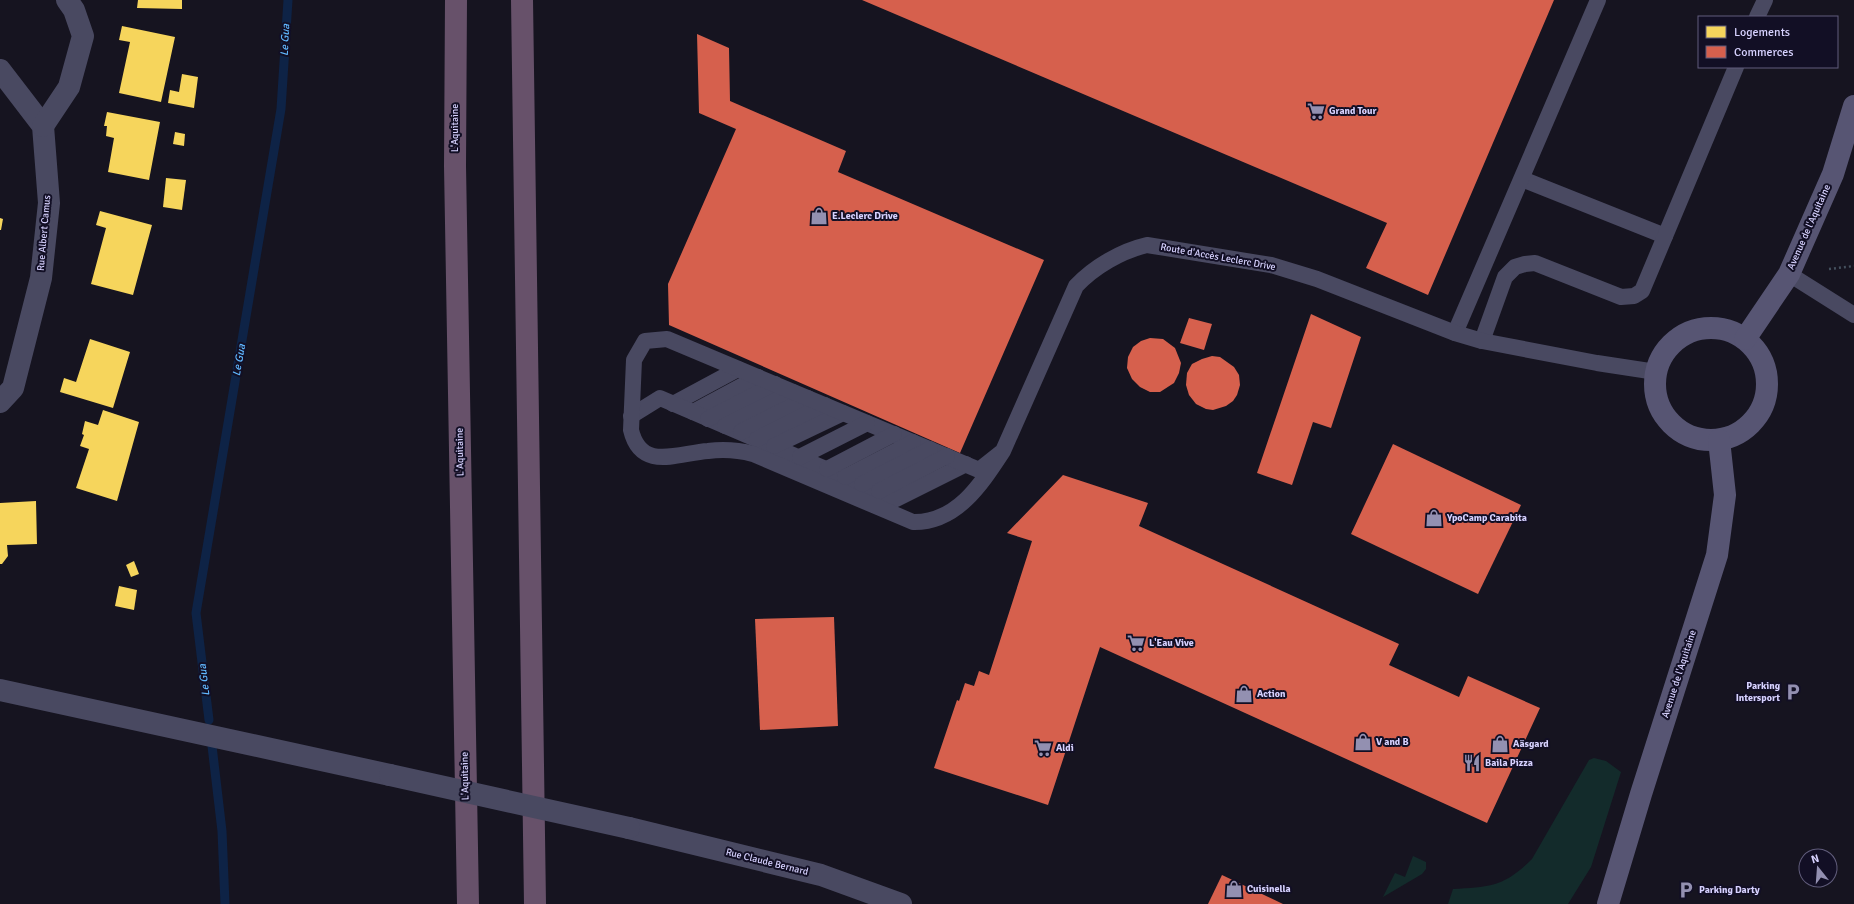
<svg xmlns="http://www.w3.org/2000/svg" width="1854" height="904" viewBox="0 0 1854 904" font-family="Signika,sans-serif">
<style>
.green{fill:#132b2b}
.homes{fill:#f6d55c}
.shops{fill:#d6604d}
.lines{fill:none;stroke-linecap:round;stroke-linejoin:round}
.stream{stroke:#0e2346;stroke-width:9}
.path{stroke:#44505d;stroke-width:2.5;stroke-dasharray:2 3;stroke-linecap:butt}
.lane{stroke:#494961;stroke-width:16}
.street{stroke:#494961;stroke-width:22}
.secondary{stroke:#575573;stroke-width:22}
.highway{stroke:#67516a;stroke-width:22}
.street-bridge{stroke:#494961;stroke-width:22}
.labels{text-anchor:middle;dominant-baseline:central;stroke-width:4;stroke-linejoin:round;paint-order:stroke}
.poi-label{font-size:10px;font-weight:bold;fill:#d7d2ff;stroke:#120f25;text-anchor:start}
.street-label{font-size:10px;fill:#d7d2ff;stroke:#120f25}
.water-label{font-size:11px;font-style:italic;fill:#60b8ff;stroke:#120f25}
</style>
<rect width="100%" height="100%" fill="#161420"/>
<g class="green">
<path d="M 1594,758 L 1606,761 L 1621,772 L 1591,867 L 1568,904 L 1448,904 L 1453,889 C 1490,887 1504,887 1532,859 L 1589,760 Z"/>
<polygon points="1413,856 1426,862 1426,869 1422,874 1383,897 1395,873 1405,877"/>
</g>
<g class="homes">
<polygon points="138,0 182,0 182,9 137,8"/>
<polygon points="122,26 175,37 161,102 119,93 130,42 119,40"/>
<polygon points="182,74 198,77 194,108 168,103 170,90 179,92"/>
<polygon points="107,112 160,122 149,180 108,172 114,138 106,136 107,126 104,126"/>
<polygon points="175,132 185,134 184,146 173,144"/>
<polygon points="166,178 186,180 182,210 163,207"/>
<polygon points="100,211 152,225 133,295 91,284 106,228 96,225"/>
<polygon points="0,218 3,219 1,230 0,230"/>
<polygon points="90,339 130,352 113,408 60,392 64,378 76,382"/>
<polygon points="103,410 139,422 117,501 76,488 89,449 80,446 84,435 82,434 85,421 98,425"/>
<polygon points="36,501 37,544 7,545 8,556 2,564 0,564 0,503"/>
<polygon points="134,561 139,574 131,577 126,565"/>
<polygon points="119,586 137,590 134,610 115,606"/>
</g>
<g class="shops">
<polygon points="862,0 1554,0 1428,295 1366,268 1387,223"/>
<polygon points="697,34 729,48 730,101 846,151 838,172 1044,260 960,453 669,325 668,284 736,129 699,113"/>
<polygon points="1311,314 1361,337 1331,428 1313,422 1292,485 1257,473"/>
<polygon points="1189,318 1212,324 1204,350 1180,343"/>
<polygon points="1150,338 1163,339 1175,348 1181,363 1179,373 1174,383 1160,392 1150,392 1140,387 1132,379 1127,368 1128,357 1133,347 1141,341"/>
<polygon points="1212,356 1220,357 1234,367 1239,375 1240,385 1237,395 1233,401 1226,406 1213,410 1206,409 1196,404 1189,395 1186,385 1187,373 1192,364 1202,359"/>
<polygon points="1393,444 1521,505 1478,594 1351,534"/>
<polygon points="1063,475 1148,503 1139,526 1399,644 1389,665 1459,697 1468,676 1540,708 1487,823 1100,647 1048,805 934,768 957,700 959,701 965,683 974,686 979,671 989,675 1032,541 1007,533"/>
<polygon points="834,617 838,726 760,730 755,619"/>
<polygon points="1222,875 1283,904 1208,904"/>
</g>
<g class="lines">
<g class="stream">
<polyline points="209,720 196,613 281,109 288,0"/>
<polyline points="212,746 222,831 225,904"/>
</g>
<polyline class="path" points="1829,269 1854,266"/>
<g class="lane">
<polyline points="1757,17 1765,0"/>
<polyline points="1522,179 1665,236"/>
<polyline points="1789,274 1854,315"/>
<polyline points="1455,333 1598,0"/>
<polyline points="1482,341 1505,277 1515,267 1525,264 1535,263 1621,297 1634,296 1642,291 1736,67"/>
<polyline points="673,404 738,369"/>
<polyline points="693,412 758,377"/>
<polyline points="631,416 660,398 896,499 966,464"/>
<polyline points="708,419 775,384"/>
<polyline points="725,426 793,392"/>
<polyline points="741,432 808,398"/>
<polyline points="757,439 825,405"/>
<polyline points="774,446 843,413"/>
<path d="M 1003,451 C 982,483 957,523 913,522 L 753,454 C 738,450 724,449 708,451 C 678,453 641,472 631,430 L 634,360 L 645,341 L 667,339 L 979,470 L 1003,451 L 1076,286 C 1094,267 1121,251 1147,245 L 1271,265 L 1317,279 L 1455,333 L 1482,341 L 1597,363 L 1656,372"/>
<polyline points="800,457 867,423"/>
<polyline points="827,469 894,434"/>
<polyline points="845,477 913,442"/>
<polyline points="862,484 930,449"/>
<polyline points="879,491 947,456"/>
</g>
<g class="street">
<polyline points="0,70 43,126 49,203 41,278 13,388 0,402"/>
<polyline points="43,126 69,87 83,36 74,10 67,0"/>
<polyline points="0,690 390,775"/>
<polyline points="629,828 821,875 901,904"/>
</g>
<g class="secondary">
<circle cx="1711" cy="384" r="56"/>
<polyline points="1745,339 1789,274 1833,174 1854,106"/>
<polyline points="1608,904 1641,794 1717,555 1725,495 1719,440"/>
</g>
<g class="highway">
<polyline points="456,0 455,166 468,904"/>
<polyline points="522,0 535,904"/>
</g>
<polyline class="street-bridge" points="390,775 629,828"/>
</g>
<defs>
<g id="supermarket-bare" transform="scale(1.38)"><path d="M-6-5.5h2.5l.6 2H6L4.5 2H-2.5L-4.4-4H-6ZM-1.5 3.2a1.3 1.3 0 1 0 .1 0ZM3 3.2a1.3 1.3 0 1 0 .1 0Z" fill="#9390b1" stroke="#120f25" stroke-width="2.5" paint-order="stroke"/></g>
<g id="shop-bare" transform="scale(1.38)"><path d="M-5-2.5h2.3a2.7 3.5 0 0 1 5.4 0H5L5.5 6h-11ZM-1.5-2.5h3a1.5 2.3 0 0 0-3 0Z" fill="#9390b1" stroke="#120f25" stroke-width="2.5" paint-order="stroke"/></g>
<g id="parking-bare" transform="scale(1.38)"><path d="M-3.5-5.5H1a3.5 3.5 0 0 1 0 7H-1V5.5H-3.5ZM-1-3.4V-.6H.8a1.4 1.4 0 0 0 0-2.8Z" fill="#9390b1" stroke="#120f25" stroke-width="2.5" paint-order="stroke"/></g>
<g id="restaurant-bare" transform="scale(1.38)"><path d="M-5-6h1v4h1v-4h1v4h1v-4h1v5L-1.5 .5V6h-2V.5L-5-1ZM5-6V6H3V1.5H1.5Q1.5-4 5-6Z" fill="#9390b1" stroke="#120f25" stroke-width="2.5" paint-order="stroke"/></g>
</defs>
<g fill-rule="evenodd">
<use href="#supermarket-bare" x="1316" y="111"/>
<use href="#shop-bare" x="819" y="216"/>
<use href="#shop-bare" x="1434" y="518"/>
<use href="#supermarket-bare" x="1136" y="643"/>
<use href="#parking-bare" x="1793" y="692"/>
<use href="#shop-bare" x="1244" y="694"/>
<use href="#shop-bare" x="1363" y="742"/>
<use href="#shop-bare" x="1500" y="744"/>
<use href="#supermarket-bare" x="1043" y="748"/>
<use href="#restaurant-bare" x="1472" y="763"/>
<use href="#shop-bare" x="1234" y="889"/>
<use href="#parking-bare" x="1686" y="890"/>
</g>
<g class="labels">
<g class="poi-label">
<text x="1329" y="111">Grand Tour</text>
<text x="832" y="216">E.Leclerc Drive</text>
<text x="1447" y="518">YpoCamp Carabita</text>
<text x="1149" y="643">L'Eau Vive</text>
<text x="1780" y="686" text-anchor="end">Parking<tspan x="1780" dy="12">Intersport</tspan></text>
<text x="1257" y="694">Action</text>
<text x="1376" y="742">V and B</text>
<text x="1513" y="744">Aäsgard</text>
<text x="1056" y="748">Aldi</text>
<text x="1485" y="763">Baila Pizza</text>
<text x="1247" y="889">Cuisinella</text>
<text x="1699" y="890">Parking Darty</text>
</g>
<g class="street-label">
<text transform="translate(455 128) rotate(-90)">L'Aquitaine</text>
<text transform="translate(1809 227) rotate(-66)">Avenue de l'Aquitaine</text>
<text transform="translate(44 233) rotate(-85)">Rue Albert Camus</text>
<text transform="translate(1218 257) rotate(10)">Route d'Accès Leclerc Drive</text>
<text transform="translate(460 452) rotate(-91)">L'Aquitaine</text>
<text transform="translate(1679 674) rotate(-72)">Avenue de l'Aquitaine</text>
<text transform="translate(465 776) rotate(-91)">L'Aquitaine</text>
<text transform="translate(767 862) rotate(14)">Rue Claude Bernard</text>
</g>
<g class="water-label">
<text transform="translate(285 40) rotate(-87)">Le Gua</text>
<text transform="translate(239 360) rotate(-80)">Le Gua</text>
<text transform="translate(204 680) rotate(-97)">Le Gua</text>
</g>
</g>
<rect x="1698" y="16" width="140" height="52" fill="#120f25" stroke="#615d7c"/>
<rect x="1706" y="26" width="20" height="12" fill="#f6d55c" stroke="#615d7c"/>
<text x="1734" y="36" font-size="12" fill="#d7d2ff">Logements</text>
<rect x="1706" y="46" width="20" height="12" fill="#d6604d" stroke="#615d7c"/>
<text x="1734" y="56" font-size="12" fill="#d7d2ff">Commerces</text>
<g transform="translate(1818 868) rotate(343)"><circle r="19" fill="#120f25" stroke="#615d7c"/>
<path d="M0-3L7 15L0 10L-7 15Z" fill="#9390b1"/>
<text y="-6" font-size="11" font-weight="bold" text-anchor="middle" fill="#d7d2ff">N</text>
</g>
</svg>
